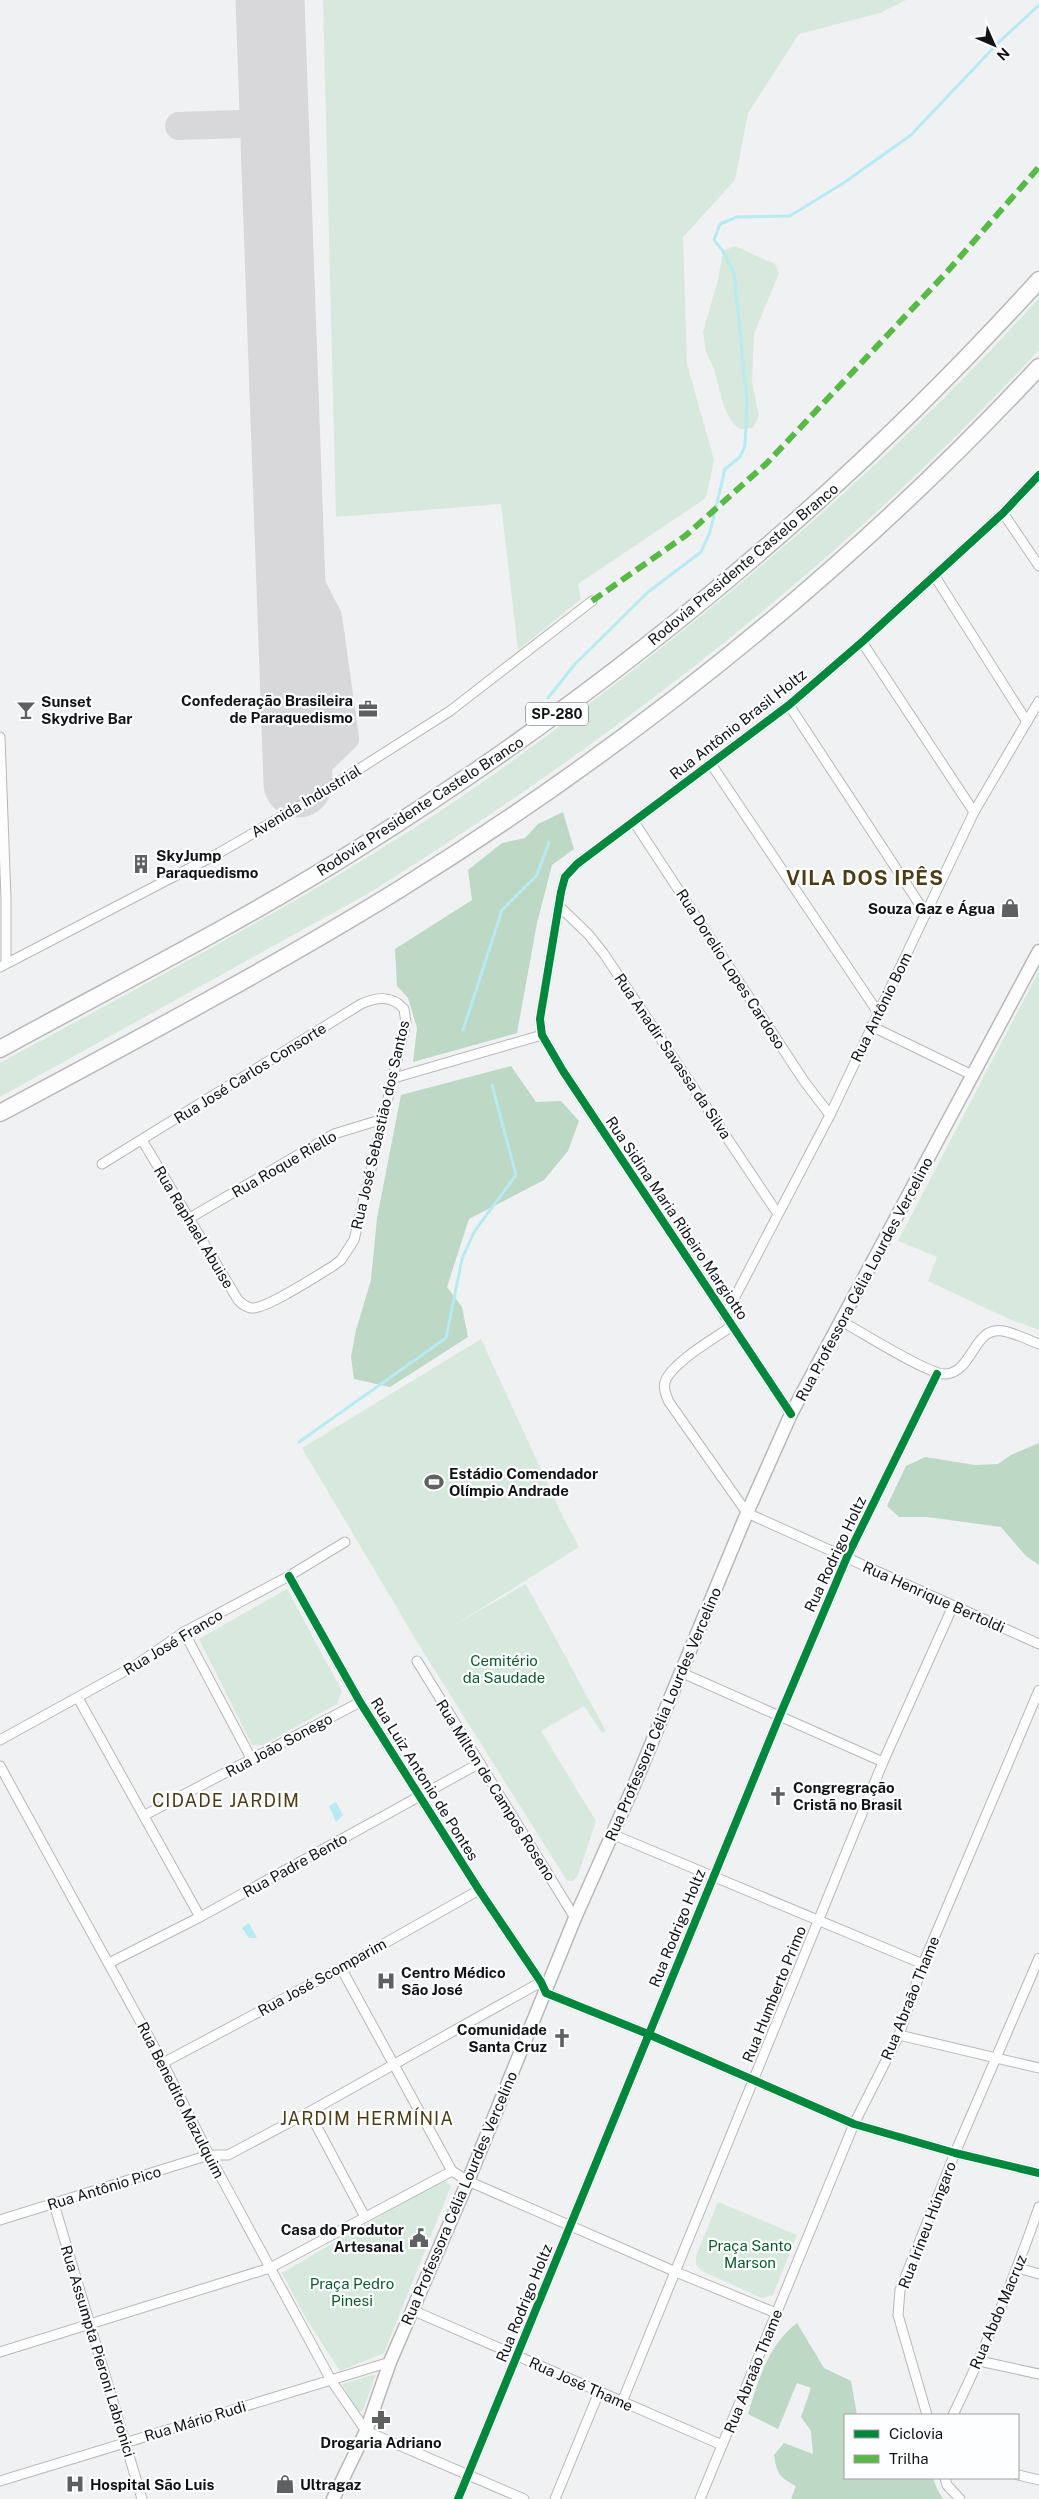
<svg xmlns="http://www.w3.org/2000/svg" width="1039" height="2499" viewBox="0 0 1039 2499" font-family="'Public Sans',sans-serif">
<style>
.green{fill:#d7e9dc}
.forest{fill:#bdd8c5}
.water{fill:#b7eaf1}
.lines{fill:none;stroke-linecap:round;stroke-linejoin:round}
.stream{stroke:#b7eaf1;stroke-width:3}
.taxiway{stroke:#d8d8da;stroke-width:28}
.runway{stroke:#d8d8da;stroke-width:69}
.minor-casing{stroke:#b8b8ba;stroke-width:11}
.secondary-casing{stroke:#b8b8ba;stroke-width:15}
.motorway-casing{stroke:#b8b8ba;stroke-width:19}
.minor{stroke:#fdfdfd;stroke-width:9}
.secondary{stroke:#fdfdfd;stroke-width:12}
.motorway{stroke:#fdfdfd;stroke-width:16}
.quiet{stroke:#58b947;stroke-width:6;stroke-dasharray:12 6;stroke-linecap:butt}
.cycleway-casing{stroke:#fdfeff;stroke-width:11}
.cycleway{stroke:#00873e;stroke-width:8}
.labels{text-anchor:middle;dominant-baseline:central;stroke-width:4.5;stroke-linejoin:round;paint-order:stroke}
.shield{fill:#fdfeff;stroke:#58595a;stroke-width:1}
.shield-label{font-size:14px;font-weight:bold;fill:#111213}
.street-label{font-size:15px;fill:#111213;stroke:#fdfeff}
.poi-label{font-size:15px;font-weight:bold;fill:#111213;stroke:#fdfeff;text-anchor:start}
.park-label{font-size:15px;fill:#0e5b2e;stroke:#fdfeff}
.quarter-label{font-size:18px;letter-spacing:1px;fill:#4d3c14;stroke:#fdfeff}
.district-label{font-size:20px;font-weight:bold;letter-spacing:1px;fill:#4d3c14;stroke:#fdfeff}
</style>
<rect width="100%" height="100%" fill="#f0f1f3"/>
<g class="green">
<polygon points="323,0 906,0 880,13 799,34 748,113 735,180 683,237 687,364 714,460 706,498 578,584 581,599 518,650 501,504 336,517"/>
<polygon points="735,246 775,264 779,273 754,334 752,382 759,416 753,428 740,429 733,424 724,407 714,369 706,352 703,332 718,280 723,251"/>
<path d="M 1039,298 L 1039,350 C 844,562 613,741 369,893 L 0,1097 L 0,1063 C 137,988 276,916 408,832 C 487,782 562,725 636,668 C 779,556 917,434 1039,298 Z"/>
<polygon points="1039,971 1039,1330 1009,1319 928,1281 937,1257 898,1241"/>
<polygon points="481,1339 562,1515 579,1547 456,1624 526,1584 606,1731 602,1733 584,1706 541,1731 596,1821 578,1875 573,1881 568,1881 566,1879 419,1645 302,1448"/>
<polygon points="287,1589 342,1691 337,1704 263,1745 252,1745 199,1639"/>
<polygon points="446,2181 451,2186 384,2353 340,2371 307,2320 282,2273 428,2188"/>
<polygon points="718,2202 797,2235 773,2295 762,2298 702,2271 696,2265 696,2256"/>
<polygon points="376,2374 363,2410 360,2412 356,2410 342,2384"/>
</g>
<g class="forest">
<polygon points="563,812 574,849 552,865 537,923 517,1033 413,1062 417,1028 408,998 397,986 395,949 472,900 468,870 502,843 525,838 538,824"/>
<polygon points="511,1066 536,1102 561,1101 579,1121 568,1151 544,1180 469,1219 447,1287 462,1307 468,1337 390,1387 354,1379 351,1357 356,1330 371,1280 377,1218 401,1095"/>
<polygon points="1039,1443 1039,1565 1026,1556 1001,1527 927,1517 899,1517 887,1506 906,1466 925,1457 975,1465 998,1464 1011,1455"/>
<path d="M 797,2323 L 824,2368 L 851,2381 L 857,2415 L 845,2415 L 845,2478 L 933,2478 L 937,2489 L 943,2499 L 791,2499 L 796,2486 C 779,2477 777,2474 774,2455 L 784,2443 L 813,2454 L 811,2431 L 801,2417 L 811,2388 L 797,2383 L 778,2429 L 748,2414 C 758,2381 768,2345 797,2323 Z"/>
</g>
<g class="water">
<polygon points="336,1802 343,1815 336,1822 329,1806"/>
<polygon points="249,1923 257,1938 249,1938 242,1928"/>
</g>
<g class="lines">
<g class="stream">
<polyline points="548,698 575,664 648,592 701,552 710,532 725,469 740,457 745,446 747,402 734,273 723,251 714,240 720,224 737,217 790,216 845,182 911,135 998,43 1039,5"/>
<polyline points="463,1030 502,910 537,875 549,842"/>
<polyline points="299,1442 446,1338 462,1259 474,1232 516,1175 492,1085"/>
</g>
<g class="taxiway">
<polyline points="179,126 274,123"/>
<polyline points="290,551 310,582 328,617 345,738 298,783"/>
<polyline points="294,685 331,636"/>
</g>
<polyline class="runway" points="270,0 298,783"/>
<g class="minor-casing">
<g id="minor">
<polyline points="1003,513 1039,566"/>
<polyline points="934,575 1027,722"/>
<polyline points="862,642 974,812"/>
<polyline points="789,705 926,914"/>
<polyline points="0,737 6,899 6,963"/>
<polyline points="711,764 877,1011"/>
<polyline points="634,822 804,1081 830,1115"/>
<polyline points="559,906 589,935 604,954 778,1214"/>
<polyline points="0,967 219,853 312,799 450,711 592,601"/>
<polyline points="871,1026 972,1075"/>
<polyline points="394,1078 542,1035"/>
<path d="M 102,1164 L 361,1004 C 377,997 392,995 404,1009 L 406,1023 L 354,1240 L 341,1260 L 333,1266 C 318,1275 265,1310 251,1308 C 246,1307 241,1303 238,1300 L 142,1140"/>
<polyline points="188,1219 334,1134 383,1119"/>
<polyline points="725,1316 830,1115 974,812 1039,701"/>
<path d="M 841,1321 C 860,1331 930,1376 946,1374 C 974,1371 973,1326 1003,1331 C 1015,1333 1028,1340 1039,1344"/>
<path d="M 732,1326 C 715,1338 671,1363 665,1382 C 663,1389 666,1395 669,1402 L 747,1513 L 1039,1644"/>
<polyline points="791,1414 563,1071 542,1035 540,1019 561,892 565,877 577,864 789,705 862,642 1003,513 1039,475"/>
<polyline points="289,1576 360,1702 479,1890 541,1982 546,1993 648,2034 854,2124 955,2153 1039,2173"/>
<polyline points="184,1632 252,1760"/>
<polyline points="417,1661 575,1918"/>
<polyline points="680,1672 883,1762"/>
<polyline points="78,1698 200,1917"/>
<polyline points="0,1740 136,1665 184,1632 289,1576 345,1542"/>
<polyline points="0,1766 163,2063 209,2155 331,2380 366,2431 524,2499"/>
<polyline points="145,1815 360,1702"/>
<polyline points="614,1835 923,1964"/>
<polyline points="109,1963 200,1917 480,1763"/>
<polyline points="341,1968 452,2171"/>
<polyline points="899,2035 1039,2068"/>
<polyline points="163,2063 341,1968 479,1890"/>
<polyline points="309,2112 365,2217"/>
<polyline points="54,2204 142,2499"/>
<polyline points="0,2220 209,2155 228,2155 309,2112 541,1982"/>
<polyline points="1018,2268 1039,2274"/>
<polyline points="412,2310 722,2445"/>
<polyline points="0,2352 270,2268 452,2171 468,2181 676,2272 776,2313"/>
<polyline points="979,2361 1039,2374"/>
<polyline points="622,2402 883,1762 953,1606"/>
<polyline points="927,2415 898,2315 900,2290 955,2153 1039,1958"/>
<path d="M 953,2415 C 986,2347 1014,2279 1039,2207"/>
<polyline points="1018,2475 1039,2480"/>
<polyline points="945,2478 947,2485 960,2499"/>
<polyline points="0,2481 390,2362"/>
<polyline points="458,2499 780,1715 847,1557 937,1374"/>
<polyline points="555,2499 599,2392"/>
<polyline points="700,2499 854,2124 899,2035 923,1964 1039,1690"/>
</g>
</g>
<g class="secondary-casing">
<polyline id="secondary" points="333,2499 366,2431 390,2362 468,2181 575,1918 635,1783 747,1513 791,1414 1039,951"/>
</g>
<g class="motorway-casing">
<g id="motorway">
<path d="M 0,1049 C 120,983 244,921 359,848 C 610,690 840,500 1039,280"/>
<path d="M 0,1113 C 134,1041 270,969 400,889 C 634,743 851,569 1039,367"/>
</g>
</g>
<use href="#minor" class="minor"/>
<use href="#secondary" class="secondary"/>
<use href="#motorway" class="motorway"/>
<polyline class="quiet" points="592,601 685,536 766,464 946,273 1039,167"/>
<g class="cycleway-casing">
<g id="cycleway">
<polyline points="791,1414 563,1071 542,1035 540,1019 561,892 565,877 577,864 789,705 862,642 1003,513 1039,475"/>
<polyline points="289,1576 360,1702 479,1890 541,1982 546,1993 648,2034 854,2124 955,2153 1039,2173"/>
<polyline points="458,2499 780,1715 847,1557 937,1374"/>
</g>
</g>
<use href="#cycleway" class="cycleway"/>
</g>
<defs>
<g id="office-bare" transform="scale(1.5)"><path d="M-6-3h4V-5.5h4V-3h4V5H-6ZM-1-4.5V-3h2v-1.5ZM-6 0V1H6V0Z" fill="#5f6061" stroke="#fdfeff" stroke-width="2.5" paint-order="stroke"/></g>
<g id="bar-bare" transform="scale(1.5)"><path d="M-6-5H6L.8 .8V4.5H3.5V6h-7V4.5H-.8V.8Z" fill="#5f6061" stroke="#fdfeff" stroke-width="2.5" paint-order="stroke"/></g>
<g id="building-bare" transform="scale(1.5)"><path d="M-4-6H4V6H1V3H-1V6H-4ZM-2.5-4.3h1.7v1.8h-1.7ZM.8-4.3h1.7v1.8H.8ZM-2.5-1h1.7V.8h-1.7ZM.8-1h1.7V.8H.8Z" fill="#5f6061" stroke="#fdfeff" stroke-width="2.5" paint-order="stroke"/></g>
<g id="shop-bare" transform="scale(1.5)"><path d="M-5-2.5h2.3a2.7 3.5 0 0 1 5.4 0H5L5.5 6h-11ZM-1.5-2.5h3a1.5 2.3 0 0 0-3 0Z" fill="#5f6061" stroke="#fdfeff" stroke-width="2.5" paint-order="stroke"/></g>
<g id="stadium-bare" transform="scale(1.5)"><path d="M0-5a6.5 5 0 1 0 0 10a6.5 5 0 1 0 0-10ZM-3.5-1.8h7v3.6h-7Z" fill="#5f6061" stroke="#fdfeff" stroke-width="2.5" paint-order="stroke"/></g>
<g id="church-bare" transform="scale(1.5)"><path d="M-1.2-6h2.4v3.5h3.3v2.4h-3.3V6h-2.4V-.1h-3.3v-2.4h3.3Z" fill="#5f6061" stroke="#fdfeff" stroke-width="2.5" paint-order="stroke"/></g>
<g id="hospital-bare" transform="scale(1.5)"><path d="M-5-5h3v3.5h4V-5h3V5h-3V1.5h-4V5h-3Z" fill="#5f6061" stroke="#fdfeff" stroke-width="2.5" paint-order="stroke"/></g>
<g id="civic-bare" transform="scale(1.5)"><path d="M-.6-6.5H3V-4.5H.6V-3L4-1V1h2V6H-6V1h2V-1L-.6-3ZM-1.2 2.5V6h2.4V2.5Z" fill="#5f6061" stroke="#fdfeff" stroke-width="2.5" paint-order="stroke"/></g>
<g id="pharmacy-bare" transform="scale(1.5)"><path d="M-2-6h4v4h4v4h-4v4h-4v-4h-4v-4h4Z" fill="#5f6061" stroke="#fdfeff" stroke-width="2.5" paint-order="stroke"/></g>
</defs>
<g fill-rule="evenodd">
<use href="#office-bare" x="368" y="709"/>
<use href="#bar-bare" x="26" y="710"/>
<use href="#building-bare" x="141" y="864"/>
<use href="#shop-bare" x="1010" y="908"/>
<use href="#stadium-bare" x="434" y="1482"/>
<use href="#church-bare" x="778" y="1796"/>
<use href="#hospital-bare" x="386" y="1981"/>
<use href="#church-bare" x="562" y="2038"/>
<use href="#civic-bare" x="419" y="2238"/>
<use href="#pharmacy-bare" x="381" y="2420"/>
<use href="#hospital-bare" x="75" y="2484"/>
<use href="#shop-bare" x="285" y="2484"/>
</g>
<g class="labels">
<rect class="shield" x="526" y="702.5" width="62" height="23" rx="4"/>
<g class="shield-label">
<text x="557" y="714">SP-280</text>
</g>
<g class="street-label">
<text transform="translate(743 564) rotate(-40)">Rodovia Presidente Castelo Branco</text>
<text transform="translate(738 724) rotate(-38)">Rua Antônio Brasil Holtz</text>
<text transform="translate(306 801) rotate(-31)">Avenida Industrial</text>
<text transform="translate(420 806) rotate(-33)">Rodovia Presidente Castelo Branco</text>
<text transform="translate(731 969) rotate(57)">Rua Dorelio Lopes Cardoso</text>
<text transform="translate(881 1007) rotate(-64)">Rua Antônio Bom</text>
<text transform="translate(673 1056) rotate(56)">Rua Anadir Savassa da Silva</text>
<text transform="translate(250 1073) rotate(-32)">Rua José Carlos Consorte</text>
<text transform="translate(380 1125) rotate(-77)">Rua José Sebastião dos Santos</text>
<text transform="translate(284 1164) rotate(-30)">Rua Roque Riello</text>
<text transform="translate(677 1218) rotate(56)">Rua Sidina Maria Ribeiro Margiotto</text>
<text transform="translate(194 1227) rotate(59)">Rua Raphael Abuise</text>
<text transform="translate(864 1279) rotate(-62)">Rua Professora Célia Lourdes Vercelino</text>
<text transform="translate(835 1554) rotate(-65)">Rua Rodrigo Holtz</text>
<text transform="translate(934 1597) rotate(24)">Rua Henrique Bertoldi</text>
<text transform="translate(173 1642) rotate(-31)">Rua José Franco</text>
<text transform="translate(663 1714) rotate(-67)">Rua Professora Célia Lourdes Vercelino</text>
<text transform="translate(279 1745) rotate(-28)">Rua João Sonego</text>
<text transform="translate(425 1779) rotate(58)">Rua Luiz Antonio de Pontes</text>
<text transform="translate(496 1790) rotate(58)">Rua Milton de Campos Roseno</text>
<text transform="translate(295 1865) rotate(-29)">Rua Padre Bento</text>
<text transform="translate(677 1928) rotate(-68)">Rua Rodrigo Holtz</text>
<text transform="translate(322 1977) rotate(-29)">Rua José Scomparim</text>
<text transform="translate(774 1994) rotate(-68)">Rua Humberto Primo</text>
<text transform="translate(910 1998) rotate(-68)">Rua Abraão Thame</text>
<text transform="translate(181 2100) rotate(63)">Rua Benedito Mazulquim</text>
<text transform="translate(104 2188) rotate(-17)">Rua Antônio Pico</text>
<text transform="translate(459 2198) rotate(-67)">Rua Professora Célia Lourdes Vercelino</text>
<text transform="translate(927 2225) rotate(-69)">Rua Irineu Húngaro</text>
<text transform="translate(524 2303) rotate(-68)">Rua Rodrigo Holtz</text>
<text transform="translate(998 2312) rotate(-67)">Rua Abdo Macruz</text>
<text transform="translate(98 2351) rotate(73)">Rua Assumpta Pieroni Labronici</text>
<text transform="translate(753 2371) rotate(-68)">Rua Abraão Thame</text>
<text transform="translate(581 2384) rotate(24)">Rua José Thame</text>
<text transform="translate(195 2421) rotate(-17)">Rua Mário Rudi</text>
</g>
<g class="poi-label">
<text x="353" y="700" text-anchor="end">Confederação Brasileira<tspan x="353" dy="17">de Paraquedismo</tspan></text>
<text x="41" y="701">Sunset<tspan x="41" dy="17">Skydrive Bar</tspan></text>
<text x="156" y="855">SkyJump<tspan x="156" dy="17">Paraquedismo</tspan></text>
<text x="995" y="908" text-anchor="end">Souza Gaz e Água</text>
<text x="449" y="1473">Estádio Comendador<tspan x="449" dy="17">Olímpio Andrade</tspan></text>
<text x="793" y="1787">Congregração<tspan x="793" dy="17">Cristã no Brasil</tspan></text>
<text x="401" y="1972">Centro Médico<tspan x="401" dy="17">São José</tspan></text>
<text x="547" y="2029" text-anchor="end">Comunidade<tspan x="547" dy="17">Santa Cruz</tspan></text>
<text x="404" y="2229" text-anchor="end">Casa do Produtor<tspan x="404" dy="17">Artesanal</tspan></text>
<text x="381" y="2442" text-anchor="middle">Drogaria Adriano</text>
<text x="90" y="2484">Hospital São Luis</text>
<text x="300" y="2484">Ultragaz</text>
</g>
<g class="park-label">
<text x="504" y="1660">Cemitério<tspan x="504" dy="17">da Saudade</tspan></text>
<text x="750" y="2245">Praça Santo<tspan x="750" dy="17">Marson</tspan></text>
<text x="352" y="2283">Praça Pedro<tspan x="352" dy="17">Pinesi</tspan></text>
</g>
<g class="quarter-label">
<text x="226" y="1800">CIDADE JARDIM</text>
<text x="367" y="2118">JARDIM HERMÍNIA</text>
</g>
<g class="district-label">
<text x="865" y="878">VILA DOS IPÊS</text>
</g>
</g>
<rect x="844" y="2414" width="175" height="65" fill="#fdfeff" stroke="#9fa0a1"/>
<rect x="854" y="2430" width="25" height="8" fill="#00873e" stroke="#9fa0a1"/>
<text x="889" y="2439" font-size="15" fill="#111213">Ciclovia</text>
<rect x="854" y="2455" width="25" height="8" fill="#58b947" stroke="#9fa0a1"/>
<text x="889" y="2464" font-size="15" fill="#111213">Trilha</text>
<g transform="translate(994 45) rotate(135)" stroke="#fdfeff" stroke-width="4" paint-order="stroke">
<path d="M0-4L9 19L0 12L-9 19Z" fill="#111213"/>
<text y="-8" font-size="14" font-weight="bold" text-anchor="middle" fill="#111213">N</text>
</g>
</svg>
